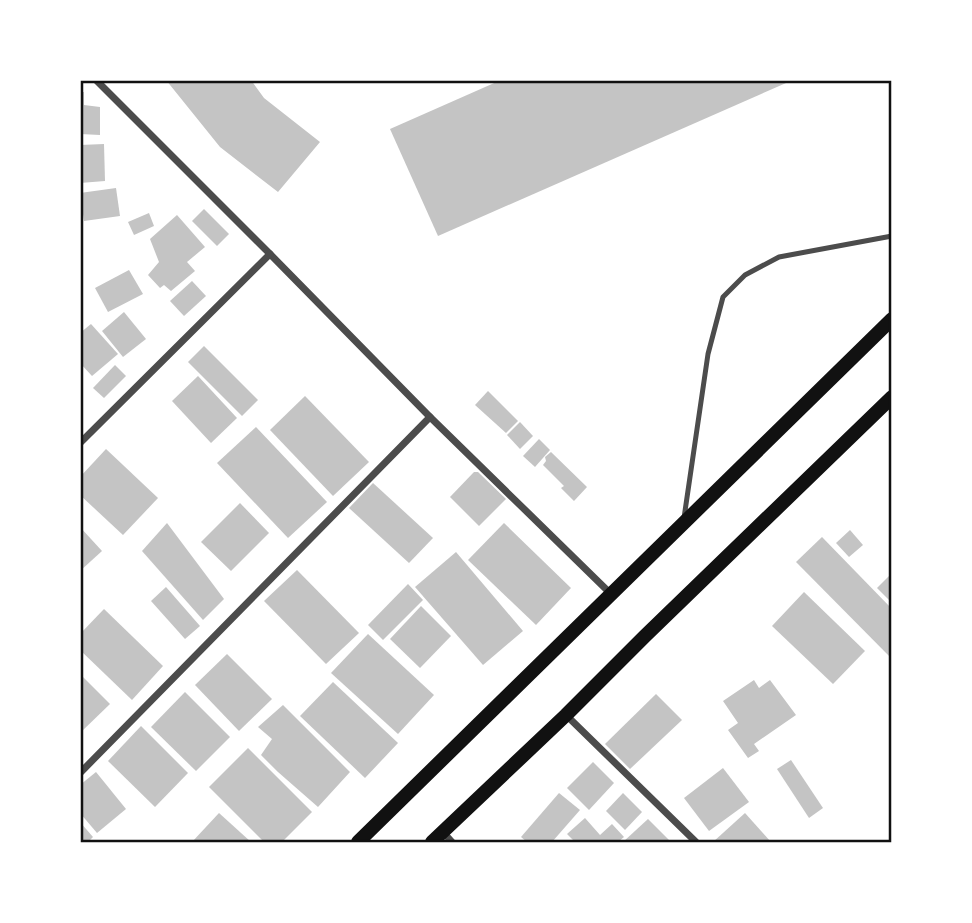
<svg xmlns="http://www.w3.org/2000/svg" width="972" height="923" viewBox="0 0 972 923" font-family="'Source Sans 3',sans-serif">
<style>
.building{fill:#c4c4c4}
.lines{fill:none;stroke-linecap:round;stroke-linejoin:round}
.service{stroke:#4c4c4c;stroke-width:5}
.minor{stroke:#4c4c4c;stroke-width:7}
.secondary{stroke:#111;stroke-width:14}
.neatline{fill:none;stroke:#111;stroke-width:2.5}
</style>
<rect width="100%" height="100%" fill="#fff"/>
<g class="building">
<polygon points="166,80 251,80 264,98 320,142 278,192 220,147"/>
<polygon points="501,80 793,80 438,236 390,129"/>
<polygon points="80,92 84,92 84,105 100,107 100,135 80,134"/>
<polygon points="104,144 105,181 80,183 80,145"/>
<polygon points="116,188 120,216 84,221 80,193"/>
<polygon points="204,209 229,234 217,246 192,221"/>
<polygon points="149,213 154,226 134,235 128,222"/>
<polygon points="177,215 205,247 187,262 195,271 171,291 164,285 160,288 148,275 159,262 150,239"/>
<polygon points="129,270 143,294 108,312 95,288"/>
<polygon points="192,281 206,296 184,316 170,301"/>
<polygon points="124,312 146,339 123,357 102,331"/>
<polygon points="91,324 118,354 92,376 80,363 80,333"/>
<polygon points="204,346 258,400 242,416 188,362"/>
<polygon points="115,365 126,376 104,398 93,388"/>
<polygon points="198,376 237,418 211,443 172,401"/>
<polygon points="488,391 518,421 506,433 475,405"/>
<polygon points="305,396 369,462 333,496 270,430"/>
<polygon points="520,422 533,436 520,449 507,435"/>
<polygon points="256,427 327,502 288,538 217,463"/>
<polygon points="539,439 550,450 535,467 523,456"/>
<polygon points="106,449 158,498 123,535 80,495 80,477"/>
<polygon points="551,452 587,487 574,501 561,488 564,486 543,465 546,461 545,457"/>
<polygon points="474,472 478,472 506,499 479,526 450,497"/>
<polygon points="373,483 433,538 409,563 349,508"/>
<polygon points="240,503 269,533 231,571 201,542"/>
<polygon points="167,523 224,599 203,620 142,551"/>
<polygon points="504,523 571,588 536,625 468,560"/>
<polygon points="80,527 102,551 80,571"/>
<polygon points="850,530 863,545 849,557 836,543"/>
<polygon points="822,537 892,609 892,659 796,562"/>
<polygon points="456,552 523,631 483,665 415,587"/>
<polygon points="297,570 359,633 326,664 264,601"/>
<polygon points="892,573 892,603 877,588"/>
<polygon points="408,584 423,600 383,640 368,625"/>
<polygon points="166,587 200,626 185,639 151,601"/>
<polygon points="804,592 865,651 833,684 772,626"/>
<polygon points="421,606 451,636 420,668 390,639"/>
<polygon points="104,609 163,666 132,700 80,650 80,634"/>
<polygon points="368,634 434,695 398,734 331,673"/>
<polygon points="227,654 272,699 239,731 195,685"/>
<polygon points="80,674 110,704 80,733"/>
<polygon points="754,680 759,688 770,680 796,715 754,744 759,751 748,758 728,730 738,723 723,701"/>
<polygon points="333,682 398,743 365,778 300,716"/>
<polygon points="185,692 230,737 196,771 151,727"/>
<polygon points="656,694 682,720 630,769 605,744"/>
<polygon points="283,705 350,772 318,807 278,772 261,755 272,739 258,727"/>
<polygon points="141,726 188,773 155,807 108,761"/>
<polygon points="248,748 312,812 282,842 264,842 209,787"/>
<polygon points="791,760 823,808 809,818 777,769"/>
<polygon points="593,762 614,783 589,810 567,788"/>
<polygon points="723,768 749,802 709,831 684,798"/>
<polygon points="96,772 126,809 97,833 80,813 80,785"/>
<polygon points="559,793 580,810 552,842 527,842 521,837"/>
<polygon points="623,793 642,812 625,830 606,811"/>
<polygon points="219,813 251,842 192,842"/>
<polygon points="745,813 771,842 713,842"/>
<polygon points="585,818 600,835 612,824 624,837 618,842 575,842 567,834"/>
<polygon points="648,819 671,842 623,842"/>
<polygon points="80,822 93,837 88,842 80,842"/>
</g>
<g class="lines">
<polyline class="service" points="684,518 708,354 723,297 745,275 779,257 892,236"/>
<g class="minor">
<polyline points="96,80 270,254 430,417 611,594"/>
<polyline points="80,443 270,254"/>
<polyline points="566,715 696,842"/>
<polyline points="80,773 430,417"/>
<polyline points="443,832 452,842"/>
</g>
<g class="secondary">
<polyline points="358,842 892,319"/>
<polyline points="432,842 566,715 645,636 892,397"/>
</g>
</g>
<rect width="972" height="923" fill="none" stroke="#ffffff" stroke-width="164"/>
<rect x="82" y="82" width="808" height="759" class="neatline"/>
</svg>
